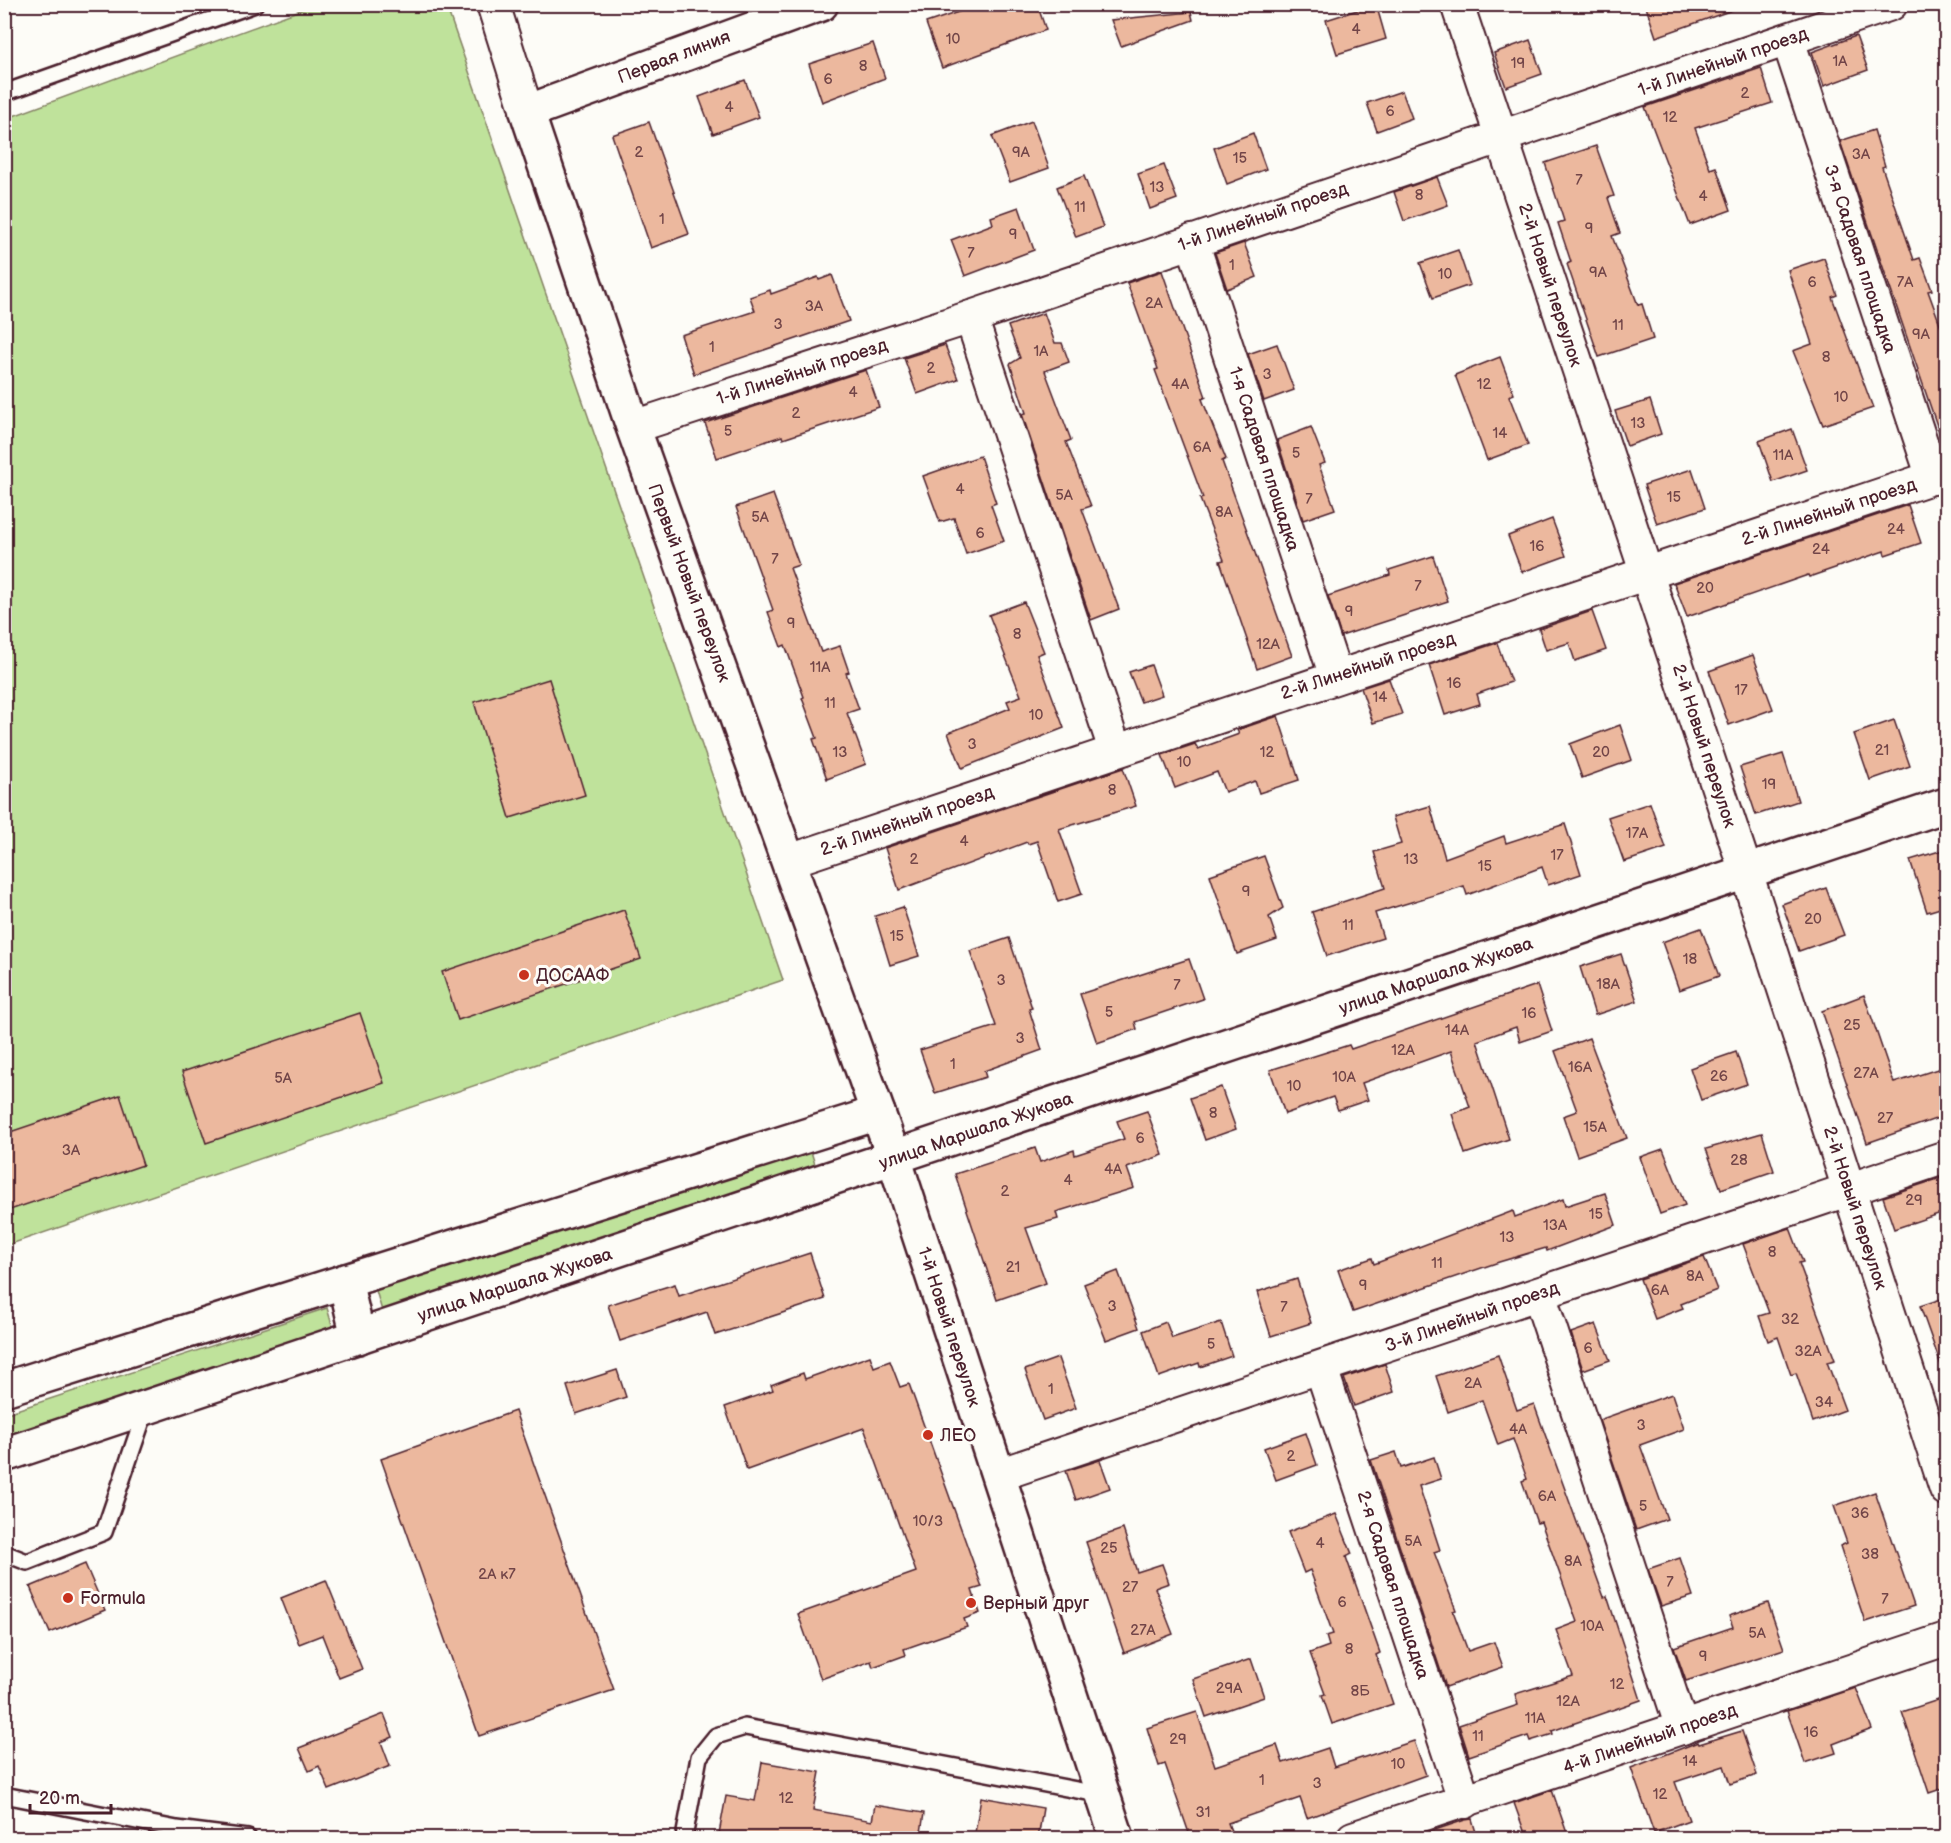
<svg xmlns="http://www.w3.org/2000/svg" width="1951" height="1843" viewBox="0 0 1951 1843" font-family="'Balsamiq Sans',sans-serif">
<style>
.green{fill:#bfe29b;stroke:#848063;stroke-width:1.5}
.building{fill:#ecb89e;stroke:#4a1f2b;stroke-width:1.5}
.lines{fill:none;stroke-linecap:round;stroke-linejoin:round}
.service-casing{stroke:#4a1f2b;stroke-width:20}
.minor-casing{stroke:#4a1f2b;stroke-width:36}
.tertiary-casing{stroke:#4a1f2b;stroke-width:38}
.secondary-casing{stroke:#4a1f2b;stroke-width:38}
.service{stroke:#fdfcf7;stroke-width:15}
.minor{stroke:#fdfcf7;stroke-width:32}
.tertiary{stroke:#fdfcf7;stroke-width:33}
.secondary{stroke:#fdfcf7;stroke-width:33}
.poi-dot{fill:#c8321e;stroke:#fdfcf7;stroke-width:2}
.labels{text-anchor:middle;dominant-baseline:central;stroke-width:6;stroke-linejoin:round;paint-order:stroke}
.number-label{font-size:15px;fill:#724548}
.street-label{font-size:18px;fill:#4a1f2b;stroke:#fdfcf7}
.poi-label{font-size:18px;fill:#4a1f2b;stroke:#fdfcf7;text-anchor:start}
</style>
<rect width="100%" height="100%" fill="#fdfcf7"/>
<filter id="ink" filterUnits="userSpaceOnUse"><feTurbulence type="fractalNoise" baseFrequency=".0167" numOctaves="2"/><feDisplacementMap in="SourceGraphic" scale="12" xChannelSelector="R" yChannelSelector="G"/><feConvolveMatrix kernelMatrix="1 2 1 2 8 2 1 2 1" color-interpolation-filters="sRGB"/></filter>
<g filter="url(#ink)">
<g class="green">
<polygon points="314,5 446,5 783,980 5,1246 5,119"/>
<polygon points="809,1145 817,1171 384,1318 375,1287"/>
<polygon points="327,1308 335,1335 5,1444 4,1414"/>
</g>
<g class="building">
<polygon points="982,4 1037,4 1046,30 942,68 926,23"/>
<polygon points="1376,4 1386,39 1337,54 1326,20"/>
<polygon points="1645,4 1737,4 1738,8 1656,37"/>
<polygon points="1191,12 1193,20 1121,46 1111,20"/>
<polygon points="1856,36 1868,70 1824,86 1812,52"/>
<polygon points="1530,40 1542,74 1506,87 1494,53"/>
<polygon points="873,43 885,78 822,102 809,64"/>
<polygon points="1761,68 1772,103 1695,128 1710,169 1716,167 1731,210 1690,225 1645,107"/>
<polygon points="745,80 759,117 713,134 699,97"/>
<polygon points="1402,91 1412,118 1377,131 1367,103"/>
<polygon points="1032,121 1049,168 1010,182 992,136"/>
<polygon points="649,122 689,234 651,248 612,135"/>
<polygon points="1874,130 1885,166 1882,167 1914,260 1920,258 1932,290 1928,291 1947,343 1947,455 1840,141"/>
<polygon points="1253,133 1266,169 1227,184 1214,148"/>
<polygon points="1596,146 1614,196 1608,198 1620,233 1612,236 1638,305 1642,304 1653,339 1599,357 1567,264 1571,262 1558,223 1564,221 1545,163"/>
<polygon points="1164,165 1177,199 1150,209 1138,174"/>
<polygon points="1084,176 1103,227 1076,237 1057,187"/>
<polygon points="1437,177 1448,205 1404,221 1394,192"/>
<polygon points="1019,207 1034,250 965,276 951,240 993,224 991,217"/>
<polygon points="1244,243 1257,277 1227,289 1215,253"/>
<polygon points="1458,250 1470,285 1433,298 1420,263"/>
<polygon points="1824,258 1837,295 1832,297 1873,408 1823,425 1793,351 1812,344 1788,270"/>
<polygon points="1162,271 1206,397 1202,399 1226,459 1222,461 1292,656 1257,669 1220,561 1224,560 1200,499 1203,498 1155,370 1158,369 1127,283"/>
<polygon points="832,275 849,321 694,374 681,335 755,311 750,297 770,290 771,294 818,277 819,280"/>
<polygon points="1044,313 1055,343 1062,343 1069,362 1045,371 1071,440 1066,442 1091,506 1082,509 1119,609 1091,620 1022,414 1026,413 1010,364 1020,358 1008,326"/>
<polygon points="1277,344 1294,390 1264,401 1248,354"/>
<polygon points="945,345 958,379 917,394 904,358"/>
<polygon points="1500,357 1514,394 1509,396 1528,445 1487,460 1455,375"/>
<polygon points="866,370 879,407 783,439 782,436 717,458 705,423"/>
<polygon points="1650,400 1661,434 1627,446 1615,411"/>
<polygon points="1311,427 1325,463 1319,465 1335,509 1303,520 1277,440"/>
<polygon points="1792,429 1807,470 1773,482 1759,441"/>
<polygon points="980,456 996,503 991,505 1004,541 966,554 954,518 940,522 923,476"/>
<polygon points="1692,469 1705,508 1657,524 1644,485"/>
<polygon points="773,494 799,565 790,568 821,652 840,646 849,672 846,673 859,709 847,713 866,764 827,779 813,739 817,738 802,698 804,697 785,645 781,647 768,612 773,610 736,507"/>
<polygon points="1908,505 1921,543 1885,555 1884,551 1809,577 1808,575 1687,617 1674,583"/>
<polygon points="1552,519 1566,556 1522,572 1508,536"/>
<polygon points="1433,556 1448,601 1341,636 1328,596 1390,575 1389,570"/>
<polygon points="1024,602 1044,652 1037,655 1064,728 962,768 948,733 1010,708 1007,701 1021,696 989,615"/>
<polygon points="1592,611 1606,650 1575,661 1569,643 1546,650 1539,629"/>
<polygon points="1497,643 1511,682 1477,694 1480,704 1445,715 1429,665"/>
<polygon points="1753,655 1773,709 1729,725 1709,671"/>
<polygon points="1151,665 1162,695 1141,702 1129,672"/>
<polygon points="549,679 585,795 510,818 474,702"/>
<polygon points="1389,679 1402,714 1373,723 1361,688"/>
<polygon points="1278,716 1299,780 1259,793 1255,781 1225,792 1217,772 1175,788 1162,755 1195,744 1198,749 1239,734 1237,730"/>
<polygon points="1894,720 1910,766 1870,780 1854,734"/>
<polygon points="1620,725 1632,760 1582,778 1570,744"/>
<polygon points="1783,754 1798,801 1756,815 1740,767"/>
<polygon points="1123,768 1136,806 1059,829 1082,894 1058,902 1037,841 1028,844 1027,842 899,890 885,848"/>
<polygon points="1650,803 1666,848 1624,862 1608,817"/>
<polygon points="1430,806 1445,858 1504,836 1506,843 1565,824 1581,874 1548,885 1542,867 1467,895 1464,886 1375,913 1383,938 1327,956 1312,912 1385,888 1374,852 1401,844 1393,817"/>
<polygon points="1943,850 1947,862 1947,906 1927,912 1910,860"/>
<polygon points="1264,856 1283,908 1269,917 1277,940 1237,954 1210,875"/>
<polygon points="1826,888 1844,935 1799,951 1782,904"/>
<polygon points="903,907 919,956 890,965 875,916"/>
<polygon points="624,910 641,959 458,1020 442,972"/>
<polygon points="1701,928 1719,976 1679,990 1662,942"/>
<polygon points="1009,938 1032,1008 1029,1009 1042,1050 984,1071 986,1077 935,1093 920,1050 996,1026 970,951"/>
<polygon points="1621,954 1637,1001 1595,1015 1580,967"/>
<polygon points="1189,959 1203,999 1135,1022 1137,1029 1097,1043 1080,994"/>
<polygon points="1537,985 1552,1031 1520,1042 1516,1027 1477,1041 1509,1139 1465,1154 1452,1114 1470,1107 1451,1051 1362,1083 1368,1100 1338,1110 1333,1097 1285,1114 1270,1070 1349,1045 1351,1049"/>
<polygon points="1864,995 1894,1083 1947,1066 1947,1115 1867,1143 1822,1011"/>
<polygon points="360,1013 384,1083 206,1143 182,1072"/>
<polygon points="1589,1038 1627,1138 1577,1156 1563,1116 1577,1111 1555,1051"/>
<polygon points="1736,1052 1747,1084 1701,1100 1690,1068"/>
<polygon points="1221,1087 1236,1129 1205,1140 1190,1098"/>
<polygon points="120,1095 143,1165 4,1212 4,1134"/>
<polygon points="1147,1111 1163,1155 1127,1168 1134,1188 1056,1212 1058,1219 1026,1228 1046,1283 997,1300 955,1174 1035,1148 1040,1162 1074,1150 1075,1155 1124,1139 1117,1121"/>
<polygon points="1762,1133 1774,1171 1721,1189 1706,1149"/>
<polygon points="1663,1149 1685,1205 1660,1214 1640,1157"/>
<polygon points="1947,1176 1947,1211 1894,1229 1883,1197"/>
<polygon points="1605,1193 1616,1225 1547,1251 1546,1248 1499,1262 1353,1312 1338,1270 1372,1258 1374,1264 1513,1211 1515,1217 1563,1199 1565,1206"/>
<polygon points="1790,1228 1803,1262 1799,1263 1835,1360 1827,1362 1845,1410 1813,1422 1796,1373 1791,1375 1778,1337 1768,1341 1759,1316 1769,1313 1743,1244"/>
<polygon points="810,1253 825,1299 715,1335 707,1312 620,1341 608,1305 675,1284 679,1296"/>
<polygon points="1704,1257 1717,1290 1681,1304 1683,1308 1655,1319 1640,1279"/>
<polygon points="1118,1271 1139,1328 1106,1340 1084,1284"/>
<polygon points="1297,1279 1311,1323 1271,1336 1257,1292"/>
<polygon points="1947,1297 1947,1370 1943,1371 1920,1306"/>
<polygon points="1166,1322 1172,1338 1221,1322 1232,1356 1200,1367 1199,1363 1159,1377 1143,1331"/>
<polygon points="1596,1324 1610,1360 1583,1370 1571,1333"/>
<polygon points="1498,1355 1517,1410 1534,1404 1604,1597 1607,1596 1641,1700 1552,1731 1553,1734 1530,1741 1528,1736 1469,1756 1459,1725 1518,1705 1515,1694 1573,1676 1556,1630 1577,1622 1541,1522 1537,1523 1522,1481 1527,1479 1513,1439 1498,1445 1482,1400 1448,1412 1436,1376"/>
<polygon points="870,1356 874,1367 890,1361 900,1387 909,1384 982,1587 972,1590 980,1613 964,1619 967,1627 904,1649 906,1655 873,1667 871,1661 821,1679 798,1614 916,1572 864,1428 747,1470 725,1407 773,1390 771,1385 803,1373 805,1379"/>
<polygon points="1058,1358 1076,1408 1043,1420 1025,1370"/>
<polygon points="1385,1364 1394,1392 1354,1406 1344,1378"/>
<polygon points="617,1370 626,1397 576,1414 567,1386"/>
<polygon points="1672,1394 1684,1429 1640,1445 1667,1519 1636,1530 1599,1420"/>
<polygon points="515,1411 614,1690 479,1736 381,1459"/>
<polygon points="1306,1433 1317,1465 1276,1480 1264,1448"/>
<polygon points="1396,1452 1401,1468 1434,1457 1441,1479 1419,1486 1440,1550 1434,1552 1456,1610 1453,1611 1468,1651 1494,1642 1503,1667 1446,1687 1371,1460"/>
<polygon points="1100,1460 1110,1488 1076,1500 1066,1471"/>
<polygon points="1875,1492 1914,1606 1865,1622 1840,1546 1847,1543 1834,1506"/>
<polygon points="1336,1514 1352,1554 1346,1557 1380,1653 1376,1655 1393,1704 1332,1724 1322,1695 1325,1694 1310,1653 1329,1646 1326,1636 1333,1634 1310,1570 1304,1573 1288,1532"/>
<polygon points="1123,1529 1137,1572 1162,1564 1169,1583 1155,1588 1173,1634 1124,1653 1086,1542"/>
<polygon points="1680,1558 1693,1596 1661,1606 1648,1569"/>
<polygon points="85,1564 105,1610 50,1633 30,1587"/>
<polygon points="326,1580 362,1669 339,1678 322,1635 299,1644 281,1598"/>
<polygon points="1768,1603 1784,1649 1686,1681 1674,1647 1733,1627 1729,1616"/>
<polygon points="1251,1659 1264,1697 1206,1717 1193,1679"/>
<polygon points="1856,1688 1872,1729 1833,1744 1836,1753 1805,1763 1787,1711"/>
<polygon points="1947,1697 1947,1787 1929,1793 1902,1712"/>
<polygon points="1197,1712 1215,1766 1277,1745 1283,1763 1328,1748 1334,1767 1414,1741 1426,1775 1307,1818 1300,1798 1228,1823 1234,1839 1191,1839 1165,1764 1159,1766 1147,1728"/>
<polygon points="384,1714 393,1737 381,1742 390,1766 329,1790 319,1766 309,1771 299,1748"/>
<polygon points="1742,1731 1757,1775 1730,1784 1724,1766 1675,1782 1689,1820 1654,1833 1631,1768 1698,1742 1699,1744"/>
<polygon points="762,1762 820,1772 813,1810 872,1821 875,1805 924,1813 920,1839 718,1839 726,1796 755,1801"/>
<polygon points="1552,1790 1569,1839 1527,1839 1514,1803"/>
<polygon points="981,1797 1043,1808 1038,1839 974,1839"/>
<polygon points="1472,1819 1478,1839 1408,1839 1465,1820"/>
</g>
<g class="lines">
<g class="service-casing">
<g id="service">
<polyline points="4,93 255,4"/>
<polyline points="4,1553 27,1562 104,1532 146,1409"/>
<polyline points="4,1795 177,1829 248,1838"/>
<polyline points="684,1838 699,1757 716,1736 745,1727 1103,1795"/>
</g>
</g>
<g class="minor-casing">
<g id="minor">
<polyline points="493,4 527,112"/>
<polyline points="1457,4 1746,872 1946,1489"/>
<polyline points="1788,40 1933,478"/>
<polyline points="1192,241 1336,677"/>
<polyline points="971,317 1115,750"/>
<polyline points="633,427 971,317 1891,4"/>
<polyline points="789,861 1946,473"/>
<polyline points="1539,1294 1682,1728"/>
<polyline points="1321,1368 1465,1802"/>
<polyline points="998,1475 1946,1157"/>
<polyline points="1353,1838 1946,1639"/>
</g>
</g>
<g class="tertiary-casing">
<polyline id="tertiary" points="894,1158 1117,1838"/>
</g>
<g class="secondary-casing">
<g id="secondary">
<polyline points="821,4 527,112 633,427 894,1158"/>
<polyline points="345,1281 358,1337"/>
<polyline points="4,1389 878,1113"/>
<polyline points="4,1455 1946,805"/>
</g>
</g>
<use href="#service" class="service"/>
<use href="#minor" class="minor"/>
<use href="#tertiary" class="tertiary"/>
<use href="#secondary" class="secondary"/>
</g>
</g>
<g class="poi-dot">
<circle cx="524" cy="975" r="6"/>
<circle cx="928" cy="1435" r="6"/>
<circle cx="68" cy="1598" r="6"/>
<circle cx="971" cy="1603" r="6"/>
</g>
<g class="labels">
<g class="number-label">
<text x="1356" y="29">4</text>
<text x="953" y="39">10</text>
<text x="1840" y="61">1А</text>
<text x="1518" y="63">19</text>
<text x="863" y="66">8</text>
<text x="828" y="79">6</text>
<text x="1745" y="93">2</text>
<text x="729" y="107">4</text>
<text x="1390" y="111">6</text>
<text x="1670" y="117">12</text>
<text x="639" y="152">2</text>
<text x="1021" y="152">9А</text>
<text x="1861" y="154">3А</text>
<text x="1240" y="158">15</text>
<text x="1579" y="180">7</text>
<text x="1157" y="187">13</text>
<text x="1419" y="195">8</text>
<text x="1703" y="196">4</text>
<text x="1080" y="207">11</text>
<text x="662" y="219">1</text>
<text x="1589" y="228">9</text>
<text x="1013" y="234">9</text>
<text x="971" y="253">7</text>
<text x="1232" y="265">1</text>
<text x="1598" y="272">9А</text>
<text x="1445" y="274">10</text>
<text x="1812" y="282">6</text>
<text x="1905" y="282">7А</text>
<text x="1154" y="303">2А</text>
<text x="814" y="306">3А</text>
<text x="778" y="324">3</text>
<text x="1618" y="325">11</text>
<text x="1921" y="334">9А</text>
<text x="712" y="347">1</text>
<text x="1041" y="351">1А</text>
<text x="1826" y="357">8</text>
<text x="931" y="368">2</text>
<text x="1267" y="374">3</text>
<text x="1180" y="384">4А</text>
<text x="1484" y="384">12</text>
<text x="853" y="392">4</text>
<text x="1841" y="397">10</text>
<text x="796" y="413">2</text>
<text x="1638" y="423">13</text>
<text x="728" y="431">5</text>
<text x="1500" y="433">14</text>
<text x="1202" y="447">6А</text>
<text x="1296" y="453">5</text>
<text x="1783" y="455">11А</text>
<text x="960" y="489">4</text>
<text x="1064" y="495">5А</text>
<text x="1674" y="497">15</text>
<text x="1309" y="499">7</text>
<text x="1224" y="512">8А</text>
<text x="760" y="517">5А</text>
<text x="1896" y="529">24</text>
<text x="980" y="533">6</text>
<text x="1537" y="546">16</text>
<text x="1821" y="549">24</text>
<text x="775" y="559">7</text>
<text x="1418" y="586">7</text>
<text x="1705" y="588">20</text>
<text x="1349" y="611">9</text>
<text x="791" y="623">9</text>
<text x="1017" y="634">8</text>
<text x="1268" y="644">12А</text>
<text x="820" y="667">11А</text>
<text x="1454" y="683">16</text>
<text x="1741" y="690">17</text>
<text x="1380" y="697">14</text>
<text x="830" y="703">11</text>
<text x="1036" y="715">10</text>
<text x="972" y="744">3</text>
<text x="1882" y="750">21</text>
<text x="840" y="752">13</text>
<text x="1267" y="752">12</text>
<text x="1601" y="752">20</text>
<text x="1184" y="762">10</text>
<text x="1769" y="784">19</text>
<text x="1112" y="790">8</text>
<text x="1637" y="833">17А</text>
<text x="964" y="841">4</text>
<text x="1557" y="855">17</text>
<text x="914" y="859">2</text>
<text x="1411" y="859">13</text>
<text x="1485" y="866">15</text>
<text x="1246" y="891">9</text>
<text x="1813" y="919">20</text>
<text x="1348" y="925">11</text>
<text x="897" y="936">15</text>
<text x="1690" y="959">18</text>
<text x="1001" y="980">3</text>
<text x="1608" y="984">18А</text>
<text x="1177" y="985">7</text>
<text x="1109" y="1012">5</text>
<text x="1529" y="1013">16</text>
<text x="1852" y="1025">25</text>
<text x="1457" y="1030">14А</text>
<text x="1020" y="1038">3</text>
<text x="1403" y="1050">12А</text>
<text x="953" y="1064">1</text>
<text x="1580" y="1067">16А</text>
<text x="1866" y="1073">27А</text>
<text x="1719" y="1076">26</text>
<text x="1344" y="1077">10А</text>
<text x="283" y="1078">5А</text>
<text x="1294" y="1086">10</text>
<text x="1213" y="1113">8</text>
<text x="1885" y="1118">27</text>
<text x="1595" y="1127">15А</text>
<text x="1140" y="1138">6</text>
<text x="71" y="1150">3А</text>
<text x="1739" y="1160">28</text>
<text x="1113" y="1169">4А</text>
<text x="1068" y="1180">4</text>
<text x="1005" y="1191">2</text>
<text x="1914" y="1200">29</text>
<text x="1596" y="1214">15</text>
<text x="1555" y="1225">13А</text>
<text x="1507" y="1237">13</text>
<text x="1772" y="1252">8</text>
<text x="1437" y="1263">11</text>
<text x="1013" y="1267">21</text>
<text x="1695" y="1276">8А</text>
<text x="1363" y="1285">9</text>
<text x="1660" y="1290">6А</text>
<text x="1112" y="1306">3</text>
<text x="1284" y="1307">7</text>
<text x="1790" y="1319">32</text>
<text x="1211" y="1344">5</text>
<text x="1588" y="1348">6</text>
<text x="1808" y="1351">32А</text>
<text x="1473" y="1383">2А</text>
<text x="1051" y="1389">1</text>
<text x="1824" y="1402">34</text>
<text x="1641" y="1425">3</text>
<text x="1518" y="1429">4А</text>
<text x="1291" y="1456">2</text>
<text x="1547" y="1496">6А</text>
<text x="1643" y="1506">5</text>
<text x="1860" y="1513">36</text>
<text x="928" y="1521">10/3</text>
<text x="1413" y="1541">5А</text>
<text x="1320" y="1543">4</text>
<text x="1109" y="1548">25</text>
<text x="1870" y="1554">38</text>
<text x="1573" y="1561">8А</text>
<text x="497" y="1574">2А к7</text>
<text x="1670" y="1582">7</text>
<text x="1130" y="1587">27</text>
<text x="1885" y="1599">7</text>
<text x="1342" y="1602">6</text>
<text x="1592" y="1626">10А</text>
<text x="1143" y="1630">27А</text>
<text x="1757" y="1633">5А</text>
<text x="1349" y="1649">8</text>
<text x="1703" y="1656">9</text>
<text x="1617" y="1684">12</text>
<text x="1229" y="1688">29А</text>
<text x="1360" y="1691">8Б</text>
<text x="1568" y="1701">12А</text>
<text x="1535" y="1718">11А</text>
<text x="1811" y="1732">16</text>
<text x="1478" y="1736">11</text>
<text x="1178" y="1739">29</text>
<text x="1690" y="1761">14</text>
<text x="1398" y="1764">10</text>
<text x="1262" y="1780">1</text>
<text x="1317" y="1783">3</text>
<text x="1660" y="1794">12</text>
<text x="786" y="1798">12</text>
<text x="1203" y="1812">31</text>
</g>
<g class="street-label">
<text transform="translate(674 57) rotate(-21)">Первая линия</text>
<text transform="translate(1723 62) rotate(-19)">1-й Линейный проезд</text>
<text transform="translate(1263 217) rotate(-19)">1-й Линейный проезд</text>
<text transform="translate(1860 259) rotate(72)">3-я Садовая площадка</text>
<text transform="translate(1550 285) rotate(72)">2-й Новый переулок</text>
<text transform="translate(802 372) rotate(-18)">1-й Линейный проезд</text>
<text transform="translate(1264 459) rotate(72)">1-я Садовая площадка</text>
<text transform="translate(1829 512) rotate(-18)">2-й Линейный проезд</text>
<text transform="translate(689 583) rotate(70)">Первый Новый переулок</text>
<text transform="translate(1368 666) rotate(-18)">2-й Линейный проезд</text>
<text transform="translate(1704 746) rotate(72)">2-й Новый переулок</text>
<text transform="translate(907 821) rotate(-19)">2-й Линейный проезд</text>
<text transform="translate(1436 976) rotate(-19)">улица Маршала Жукова</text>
<text transform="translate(976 1131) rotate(-19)">улица Маршала Жукова</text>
<text transform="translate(1855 1208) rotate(72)">2-й Новый переулок</text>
<text transform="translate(515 1285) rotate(-18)">улица Маршала Жукова</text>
<text transform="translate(1472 1317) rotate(-19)">3-й Линейный проезд</text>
<text transform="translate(949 1327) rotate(72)">1-й Новый переулок</text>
<text transform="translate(1393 1585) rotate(72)">2-я Cадовая площадка</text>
<text transform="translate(1650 1739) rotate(-19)">4-й Линейный проезд</text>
</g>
<g class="poi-label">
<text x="536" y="975">ДОСААФ</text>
<text x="940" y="1435">ЛЕО</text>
<text x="80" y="1598">Formula</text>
<text x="983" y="1603">Верный друг</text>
</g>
</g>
<rect width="1951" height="1843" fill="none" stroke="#fdfcf7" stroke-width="24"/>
<rect x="12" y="12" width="1927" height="1819" fill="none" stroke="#4a1f2b" stroke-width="2" filter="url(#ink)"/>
<path d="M30 1804v9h81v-9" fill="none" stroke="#4a1f2b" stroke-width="3"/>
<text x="39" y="1804" font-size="18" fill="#4a1f2b" stroke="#fdfcf7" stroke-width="4.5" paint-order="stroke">20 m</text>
</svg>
